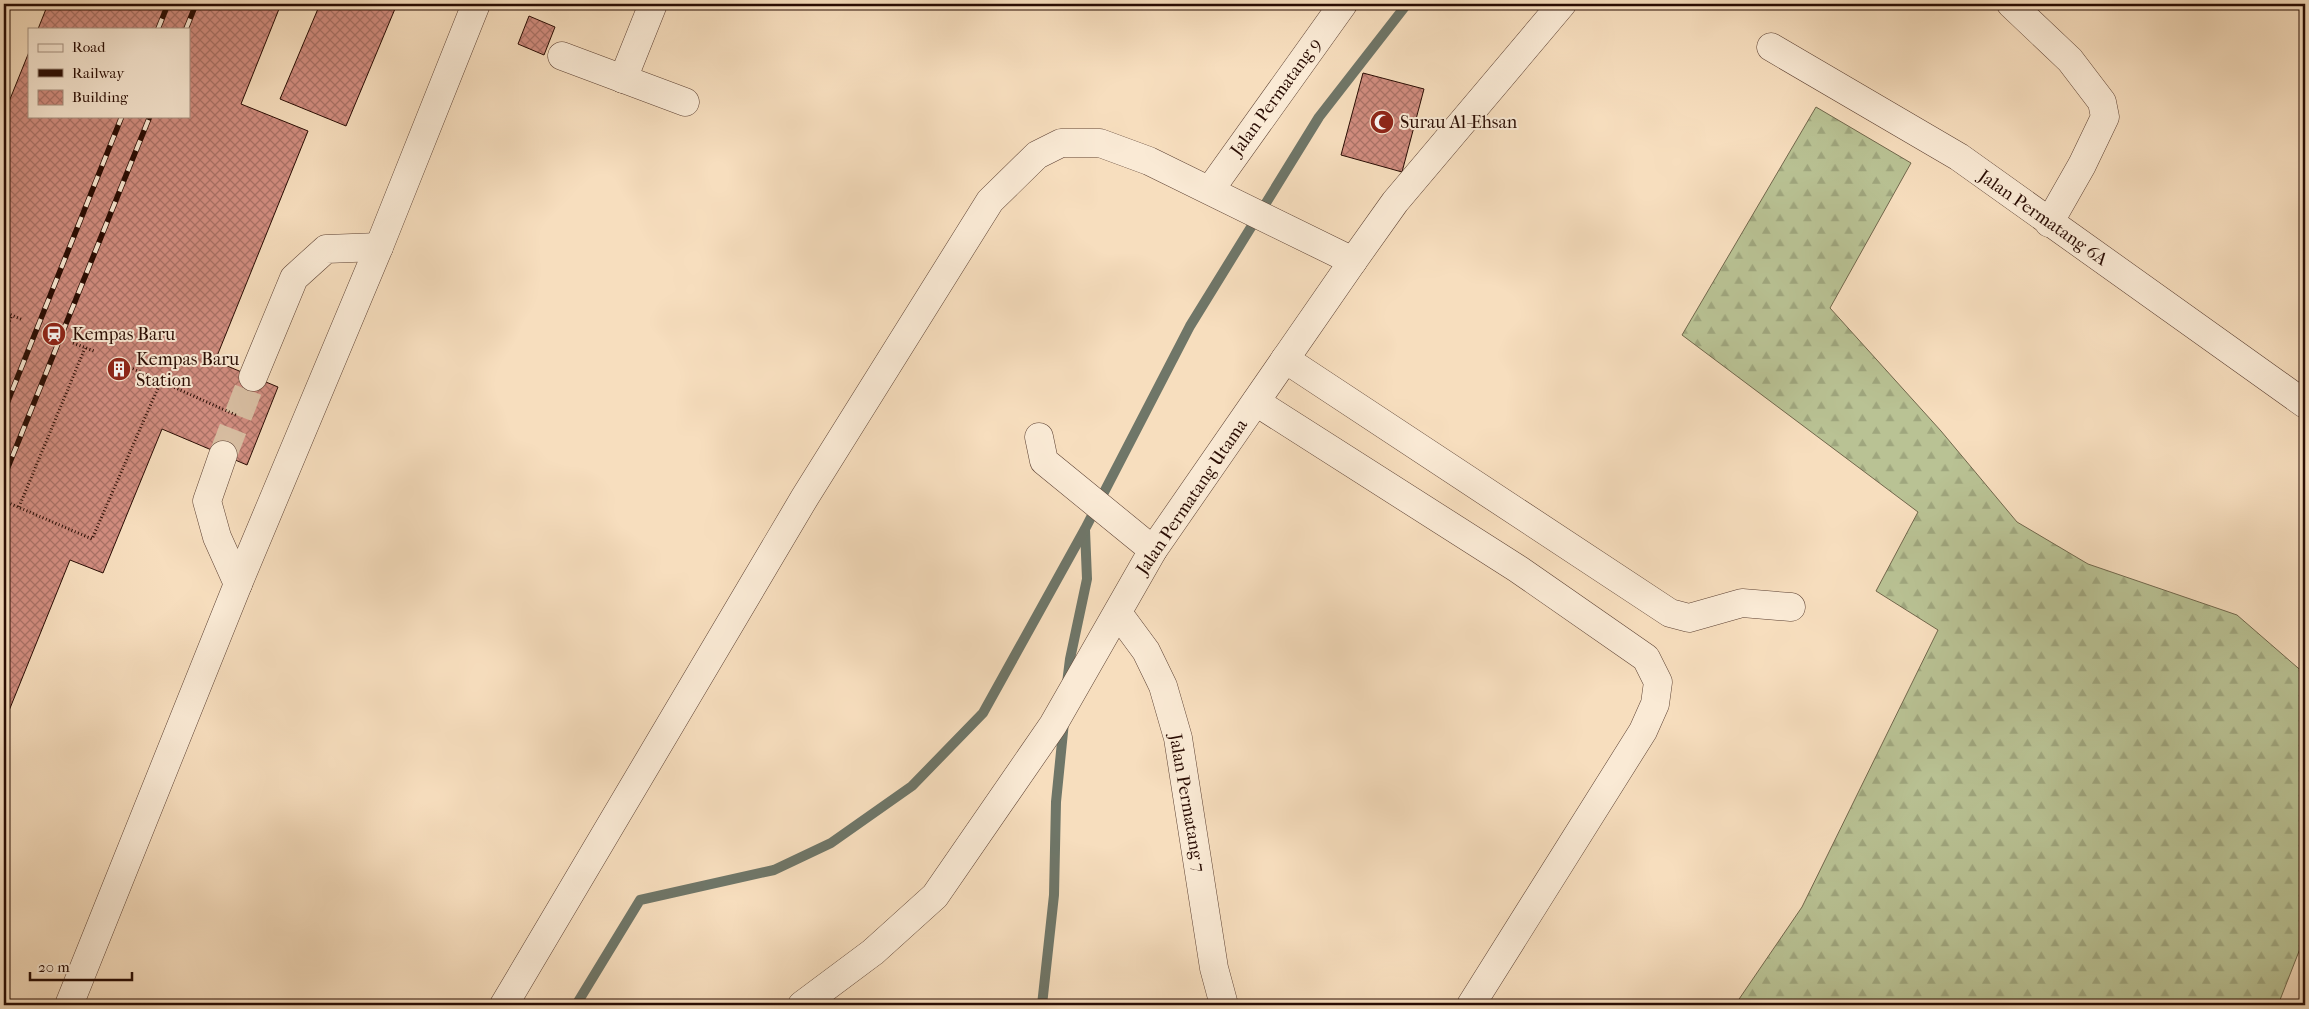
<svg xmlns="http://www.w3.org/2000/svg" width="2309" height="1009" viewBox="0 0 2309 1009" font-family="'IM FELL French Canon',serif">
<style>
.forest{fill:url(#forest-firs);stroke:#71674c}
.lines{fill:none;stroke-linecap:round;stroke-linejoin:round}
.stream{stroke:#6f7668;stroke-width:10}
.building{fill:url(#building-cross-hatch);stroke:#290c03}
.minor-tunnel{stroke:#d8bea2;stroke-width:28;stroke-dasharray:28 14;stroke-linecap:butt}
.minor-casing{stroke:#5c4032;stroke-width:29}
.path{stroke:#290c03;stroke-width:3;stroke-dasharray:1 2.5;stroke-linecap:butt}
.minor{stroke:#faead5;stroke-width:28}
.rail-casing{stroke:#290c03;stroke-width:5.5}
.rail{stroke:#faead5;stroke-width:4;stroke-dasharray:11;stroke-linecap:butt}
.labels{text-anchor:middle;dominant-baseline:central;stroke-width:4;stroke-linejoin:round;paint-order:stroke}
.street-label{font-size:18px;fill:#290c03;stroke:#faead5}
.poi-label{font-size:18px;fill:#290c03;stroke:#faead5;text-anchor:start}
</style>
<defs>
<pattern id="forest-firs" width="22" height="20" patternUnits="userSpaceOnUse" patternTransform="scale(1.25)"><rect width="22" height="20" fill="#b9c294"/><path d="M5 1l3.5 6h-7zM16 11l3.5 6h-7z" fill="#9fa67e"/></pattern>
<pattern id="building-cross-hatch" width="8" height="8" patternUnits="userSpaceOnUse" patternTransform="scale(1.25)"><rect width="8" height="8" fill="#d28d80"/><path d="M0 0l8 8M0 8l8-8" fill="none" stroke="#aa7267"/></pattern>
</defs>
<rect width="100%" height="100%" fill="#f7debe"/>
<filter id="stains"><feTurbulence type="fractalNoise" baseFrequency=".004" numOctaves="4"/><feColorMatrix values="0 0 0 0 .2 0 0 0 0 .09 0 0 0 0 .02 0 0 0 .5 -.17"/></filter>
<radialGradient id="worn" r=".72"><stop offset=".6" stop-color="#630" stop-opacity="0"/><stop offset="1" stop-color="#630" stop-opacity=".3"/></radialGradient>
<polygon class="forest" points="1816,107 1911,163 1830,308 1941,431 2017,522 2088,564 2237,615 2305,674 2305,936 2278,1005 1735,1005 1802,907 1938,630 1876,591 1918,512 1682,335"/>
<g class="lines">
<g class="stream">
<polyline points="1067,683 1070,659 1087,579 1085,530"/>
<polyline points="576,1005 640,900 774,870 831,843 912,786 983,713 1085,529 1190,326 1319,117 1407,4"/>
<polyline points="1042,1005 1054,895 1056,802 1064,722"/>
</g>
</g>
<g class="building">
<polygon points="48,4 281,4 241,104 308,131 215,361 278,387 247,465 162,429 103,573 70,560 4,723 4,114 29,52 29,116 189,116 189,29 38,29"/>
<polygon points="320,4 397,4 346,126 280,99"/>
<polygon points="529,16 555,27 544,55 518,44"/>
<polygon points="1363,73 1424,89 1402,172 1341,155"/>
</g>
<g class="lines">
<polyline class="minor-tunnel" points="223,455 253,377"/>
<g class="minor-casing">
<g id="minor">
<polyline points="2011,4 2070,60 2102,102 2105,117 2082,165 2049,223"/>
<polyline points="1771,47 1959,157 2305,404"/>
<polyline points="562,56 685,102"/>
<polyline points="623,79 653,4"/>
<polyline points="1210,190 1343,4"/>
<polyline points="1285,359 1670,613 1689,618 1742,603 1791,607"/>
<polyline points="253,377 294,278 326,249 379,247"/>
<polyline points="1256,402 1518,569 1646,658 1658,682 1655,704 1643,731 1471,1005"/>
<polyline points="1039,437 1044,461 1153,550"/>
<polyline points="223,455 207,501 217,537 238,584"/>
<polyline points="1118,613 1146,651 1163,686 1178,738 1214,968 1224,1005"/>
<polyline points="69,1005 238,584 379,247 476,4"/>
<polyline points="504,1005 805,497 990,201 1037,155 1061,143 1100,143 1149,161 1353,261"/>
<polyline points="802,1005 873,952 935,896 1053,725 1153,550 1353,261 1395,202 1562,4"/>
</g>
</g>
<g class="path">
<polyline points="4,312 23,320"/>
<polyline points="4,334 12,315"/>
<polyline points="73,343 94,351"/>
<polyline points="120,363 238,416"/>
<polyline points="4,501 92,539 161,381"/>
<polyline points="19,507 85,348"/>
</g>
<use href="#minor" class="minor"/>
<g class="rail-casing">
<g id="rail">
<polyline points="158,29 168,4"/>
<polyline points="186,29 196,4"/>
<polyline points="4,411 122,116"/>
<polyline points="4,477 150,116"/>
</g>
</g>
<use href="#rail" class="rail"/>
</g>
<defs>
<g id="mosque-disc" transform="scale(1.25)"><circle r="9.5" fill="#8f2418" stroke="#faead5"/><path d="M3.5-4.9A6 6 0 1 0 3.5 4.9A5 5 0 1 1 3.5-4.9Z" fill="#fff"/></g>
<g id="station-disc" transform="scale(1.25)"><circle r="9.5" fill="#8f2418" stroke="#faead5"/><path d="M-3-6H3Q5-6 5-4V2Q5 4 3 4L4.5 6H3L1.5 4h-3L-3 6H-4.5L-3 4Q-5 4-5 2V-4Q-5-6-3-6ZM-3.5-4v3h7v-3ZM-3.5 1v1.5H-2V1ZM2 1v1.5H3.5V1Z" fill="#fff"/></g>
<g id="building-disc" transform="scale(1.25)"><circle r="9.5" fill="#8f2418" stroke="#faead5"/><path d="M-4-6H4V6H1V3H-1V6H-4ZM-2.5-4.3h1.7v1.8h-1.7ZM.8-4.3h1.7v1.8H.8ZM-2.5-1h1.7V.8h-1.7ZM.8-1h1.7V.8H.8Z" fill="#fff"/></g>
</defs>
<g fill-rule="evenodd">
<use href="#mosque-disc" x="1382" y="122"/>
<use href="#station-disc" x="54" y="334"/>
<use href="#building-disc" x="119" y="369"/>
</g>
<g class="labels">
<g class="street-label">
<text transform="translate(1276 97) rotate(-54)">Jalan Permatang 9</text>
<text transform="translate(2043 218) rotate(35)">Jalan Permatang 6A</text>
<text transform="translate(1192 497) rotate(-56)">Jalan Permatang Utama</text>
<text transform="translate(1187 803) rotate(80)">Jalan Permatang 7</text>
</g>
<g class="poi-label">
<text x="1400" y="122">Surau Al-Ehsan</text>
<text x="72" y="334">Kempas Baru</text>
<text x="136" y="359">Kempas Baru<tspan x="136" dy="21">Station</tspan></text>
</g>
</g>
<rect width="2309" height="1009" fill="none" stroke="#f7debe" stroke-width="20"/>
<rect x="5" y="5" width="2299" height="999" fill="none" stroke="#290c03" stroke-width="2.5"/>
<rect x="10" y="10" width="2289" height="989" fill="none" stroke="#290c03"/>
<rect x="28" y="28" width="162" height="90" fill="#faead5" stroke="#a69181"/>
<rect x="38" y="44" width="25" height="8" fill="#faead5" stroke="#a69181"/>
<text x="72" y="52" font-size="15" fill="#290c03">Road</text>
<rect x="38" y="69" width="25" height="8" fill="#290c03" stroke="#a69181"/>
<text x="72" y="78" font-size="15" fill="#290c03">Railway</text>
<rect x="38" y="90" width="25" height="15" fill="url(#building-cross-hatch)" stroke="#a69181"/>
<text x="72" y="102" font-size="15" fill="#290c03">Building</text>
<path d="M30 972v8h102v-8" fill="none" stroke="#290c03" stroke-width="2.5"/>
<text x="38" y="972" font-size="15" fill="#290c03" stroke="#faead5" stroke-width="4" paint-order="stroke">20 m</text>
<rect width="100%" height="100%" filter="url(#stains)"/>
<rect width="100%" height="100%" fill="url(#worn)"/>
</svg>
